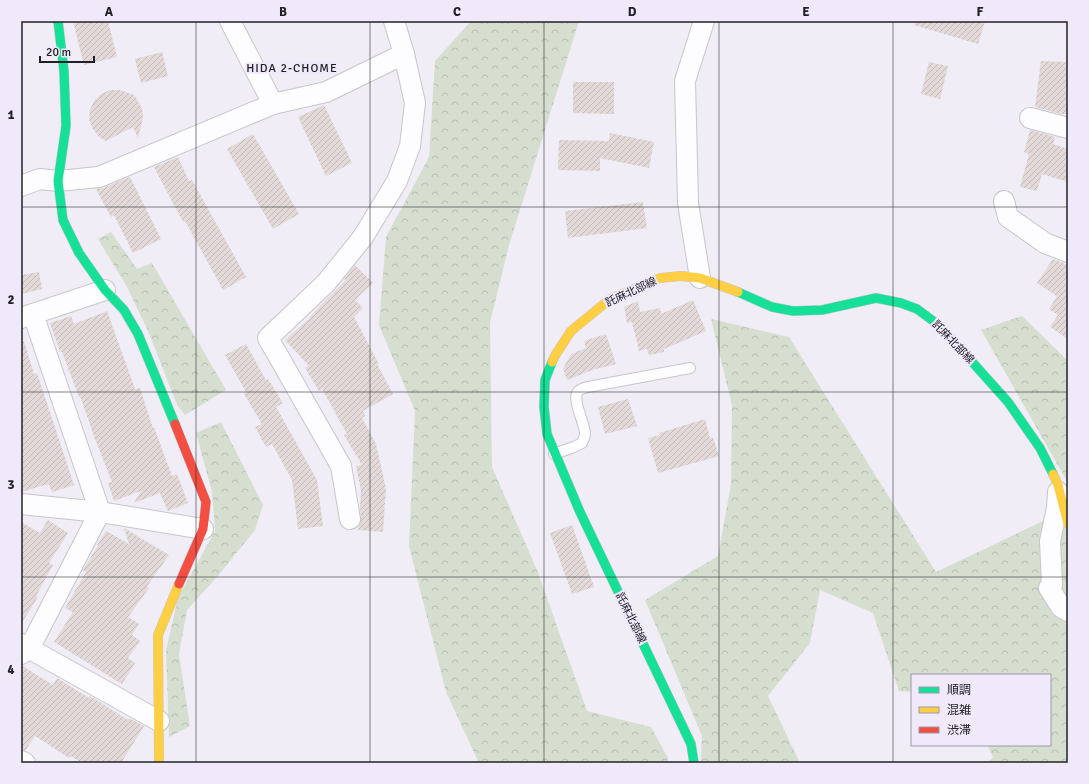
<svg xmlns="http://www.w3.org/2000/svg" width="1089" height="784" viewBox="0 0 1089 784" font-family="Signika,'Noto Sans JP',sans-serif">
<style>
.forest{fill:url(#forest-crowns)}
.building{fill:url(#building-hatch)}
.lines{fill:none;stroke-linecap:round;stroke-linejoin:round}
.lane-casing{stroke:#c7c5cc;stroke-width:12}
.street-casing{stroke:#c7c5cc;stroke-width:22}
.fast-casing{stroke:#c7c5cc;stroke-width:10}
.slow-casing{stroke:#c7c5cc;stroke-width:10}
.jam-casing{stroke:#c7c5cc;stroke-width:10}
.lane{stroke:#fdfcfe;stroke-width:10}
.street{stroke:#fdfcfe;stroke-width:20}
.fast{stroke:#16e098;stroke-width:9}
.slow{stroke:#ffcf43;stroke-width:9}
.jam{stroke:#f24e42;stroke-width:9}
.grid{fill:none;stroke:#222026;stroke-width:1;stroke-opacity:0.55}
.labels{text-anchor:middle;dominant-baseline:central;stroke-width:4;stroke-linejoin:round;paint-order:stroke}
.street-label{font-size:11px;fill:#222026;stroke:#efe9fa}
.neighbourhood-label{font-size:12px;letter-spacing:1px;fill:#222026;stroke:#efe9fa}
.neatline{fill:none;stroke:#222026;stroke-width:1.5}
.grid-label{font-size:13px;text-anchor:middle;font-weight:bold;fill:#222026}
</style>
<defs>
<pattern id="forest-crowns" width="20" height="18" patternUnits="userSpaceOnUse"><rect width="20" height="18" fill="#d6ded0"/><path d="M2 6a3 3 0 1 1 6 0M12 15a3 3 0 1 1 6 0" fill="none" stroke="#b7beb2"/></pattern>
<pattern id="building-hatch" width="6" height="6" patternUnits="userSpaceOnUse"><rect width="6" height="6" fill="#e2d9d8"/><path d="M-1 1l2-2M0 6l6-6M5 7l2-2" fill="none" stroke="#c2bab9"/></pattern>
</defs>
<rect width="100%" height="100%" fill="#f0edf6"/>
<g class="forest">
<polygon points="471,21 579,21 509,245 490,323 492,467 537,570 587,711 651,727 668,758 667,763 479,763 446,692 409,546 415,411 379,325 386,237 429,157 435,61"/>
<polygon points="111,232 137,269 152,263 226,390 185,415 177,405 149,333 127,287 98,239"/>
<polygon points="1022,316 1068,361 1068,763 987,763 993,757 987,745 1050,745 1050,675 912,675 912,692 899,691 873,613 820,590 810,643 768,696 800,763 701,763 702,736 645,600 718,556 731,484 732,405 711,319 789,337 936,572 1043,521 1068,483 981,330"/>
<polygon points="221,422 263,505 255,530 217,577 187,610 179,654 190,726 169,737 166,650 178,598 215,531 212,492 196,433"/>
</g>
<g class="building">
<polygon points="73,21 108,21 117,57 84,65"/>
<polygon points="915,21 985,21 978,44 914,25"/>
<polygon points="162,52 168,76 141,83 135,59"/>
<polygon points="1041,61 1068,62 1068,114 1061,114 1035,107"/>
<polygon points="929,62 948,66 940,99 921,94"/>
<polygon points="573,82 614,82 614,114 573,113"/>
<polygon points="110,90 120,90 134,95 142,108 143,118 138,138 133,127 106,141 99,137 93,129 89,120 90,110 94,101 101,94"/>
<polygon points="324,105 352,163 326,176 298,117"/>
<polygon points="1030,130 1055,137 1053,144 1068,149 1068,182 1042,174 1037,191 1020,187 1029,154 1024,152"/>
<polygon points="610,133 654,142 649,168 600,158 600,171 558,170 559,140 609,141"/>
<polygon points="253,134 299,214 273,229 227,149"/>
<polygon points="178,157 189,181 192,180 246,277 223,290 185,221 183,222 154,167"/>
<polygon points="130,177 161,239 133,253 114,215 111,217 96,189 103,188"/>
<polygon points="643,202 647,228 568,238 565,211"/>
<polygon points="1053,259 1068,265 1068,339 1050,327 1058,315 1049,309 1057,296 1037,283"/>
<polygon points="355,265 373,283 355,300 363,308 354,317 379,364 377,364 393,394 363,411 365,416 362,418 376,444 386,489 383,532 358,530 361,517 360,508 361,490 356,466 362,465 344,435 347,434 322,389 319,391 305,368 309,366 285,340 310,318 309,318 318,308 346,280 344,279"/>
<polygon points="39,272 42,289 21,294 21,275"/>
<polygon points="693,300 706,331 664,349 664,352 649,355 647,349 639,351 632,322 627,323 624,307 638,301 640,312 660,308 661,314"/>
<polygon points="107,311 135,389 140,388 153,428 154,427 172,476 177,474 188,503 168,511 160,493 134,503 141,491 114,501 108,483 112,482 95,439 80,396 79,397 62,352 60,352 50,323 71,316 74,324"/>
<polygon points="606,334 616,364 592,370 567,380 563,369 571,354 586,348 584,341"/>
<polygon points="24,341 34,374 37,373 74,485 52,492 49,484 21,492 21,342"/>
<polygon points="246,344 266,380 268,379 283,403 276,407 317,480 323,526 298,529 292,480 272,444 266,447 255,427 262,424 244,394 246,392 225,355"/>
<polygon points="628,399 637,426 605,434 598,407"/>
<polygon points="705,419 710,438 713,437 719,456 658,473 648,438 660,435 659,433"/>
<polygon points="48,520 68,533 49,563 53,565 36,596 38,597 21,624 21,522 40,533"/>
<polygon points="572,525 594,587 572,594 550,533"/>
<polygon points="124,528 169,555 147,586 149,588 128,617 139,624 132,635 140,641 128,658 135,663 122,684 54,642 73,612 65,608 86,572 83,570 84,568 98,546 97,545 106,531 129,544"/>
<polygon points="21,665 53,685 57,678 89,698 90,696 128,720 129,718 144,726 121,763 82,763 71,756 69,758 35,736 25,751 21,750"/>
</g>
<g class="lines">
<g class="lane-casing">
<path id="lane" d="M 554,454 L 574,447 L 582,443 C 583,440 585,437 585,434 C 585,423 573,403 577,393 C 579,389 584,388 588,387 L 690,368"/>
</g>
<g class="street-casing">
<g id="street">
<polyline points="230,21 273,104 326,92 404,54 394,21"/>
<polyline points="1030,118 1068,128"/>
<polyline points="21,186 40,179 58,181 99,177 273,104"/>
<polyline points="1004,201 1008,217 1045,243 1068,252"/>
<polyline points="700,278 688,203 685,81 704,21"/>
<polyline points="21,318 105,290"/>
<polyline points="1058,492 1057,508 1050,541 1052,585 1049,588 1061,607 1068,611"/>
<polyline points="21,504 100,512 203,529"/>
<polyline points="350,519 341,466 268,338 326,283 363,237 397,181 410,146 415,103 404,54"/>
<polyline points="21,644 159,721"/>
<polyline points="21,654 29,649 100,512 33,314"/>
<polyline points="21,761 25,763"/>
</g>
</g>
<g class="fast-casing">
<g id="fast">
<polyline points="58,21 64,71 66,126 58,181 63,220 79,253 105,290 124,310 138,334 175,424"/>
<polyline points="738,292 772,307 793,311 822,310 876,298 901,303 917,309 940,326 1008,402 1040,448 1053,474"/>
<polyline points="552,362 545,380 544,407 547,434 580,512 691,744 694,763"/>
</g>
</g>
<g class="slow-casing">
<g id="slow">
<polyline points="552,362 556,354 571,331 610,299 660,278 681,276 700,278 738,292"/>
<polyline points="1053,474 1058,485 1068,524"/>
<polyline points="159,763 158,635 179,584"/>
</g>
</g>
<g class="jam-casing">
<polyline id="jam" points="175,424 206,502 203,529 179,584"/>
</g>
<use href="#lane" class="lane"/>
<use href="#street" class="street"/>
<use href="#fast" class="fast"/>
<use href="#slow" class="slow"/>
<use href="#jam" class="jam"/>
</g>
<path class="grid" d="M 196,21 L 196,763M 370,21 L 370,763M 544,21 L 544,763M 719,21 L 719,763M 893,21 L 893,763M 21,207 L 1068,207M 21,392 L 1068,392M 21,577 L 1068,577"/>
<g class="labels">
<g class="street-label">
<text transform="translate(631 292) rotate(-25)">託麻北部線</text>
<text transform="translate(953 342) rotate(46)">託麻北部線</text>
<text transform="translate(631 618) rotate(64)">託麻北部線</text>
</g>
<g class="neighbourhood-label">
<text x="292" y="68">HIDA 2-CHOME</text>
</g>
</g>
<rect width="1089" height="784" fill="none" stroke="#efe9fa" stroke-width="44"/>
<rect x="911" y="674" width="140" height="72" fill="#efe9fa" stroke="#9d99a5"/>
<rect x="919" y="687" width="20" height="6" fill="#16e098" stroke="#9d99a5"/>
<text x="947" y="694" font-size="12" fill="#222026">順調</text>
<rect x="919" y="707" width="20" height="6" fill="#ffcf43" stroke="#9d99a5"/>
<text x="947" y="714" font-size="12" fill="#222026">混雑</text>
<rect x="919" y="727" width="20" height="6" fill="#f24e42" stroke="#9d99a5"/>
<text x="947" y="734" font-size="12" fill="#222026">渋滞</text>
<path d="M40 56v6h54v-6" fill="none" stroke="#222026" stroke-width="2"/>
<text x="46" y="56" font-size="12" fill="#222026" stroke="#efe9fa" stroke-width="3" paint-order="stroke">20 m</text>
<rect x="22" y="22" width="1045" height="740" class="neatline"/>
<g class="grid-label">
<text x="109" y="16">A</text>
<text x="283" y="16">B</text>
<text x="457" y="16">C</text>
<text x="632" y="16">D</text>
<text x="806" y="16">E</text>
<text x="980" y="16">F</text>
<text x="11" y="119">1</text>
<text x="11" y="304">2</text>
<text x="11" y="489">3</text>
<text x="11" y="674">4</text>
</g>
</svg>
